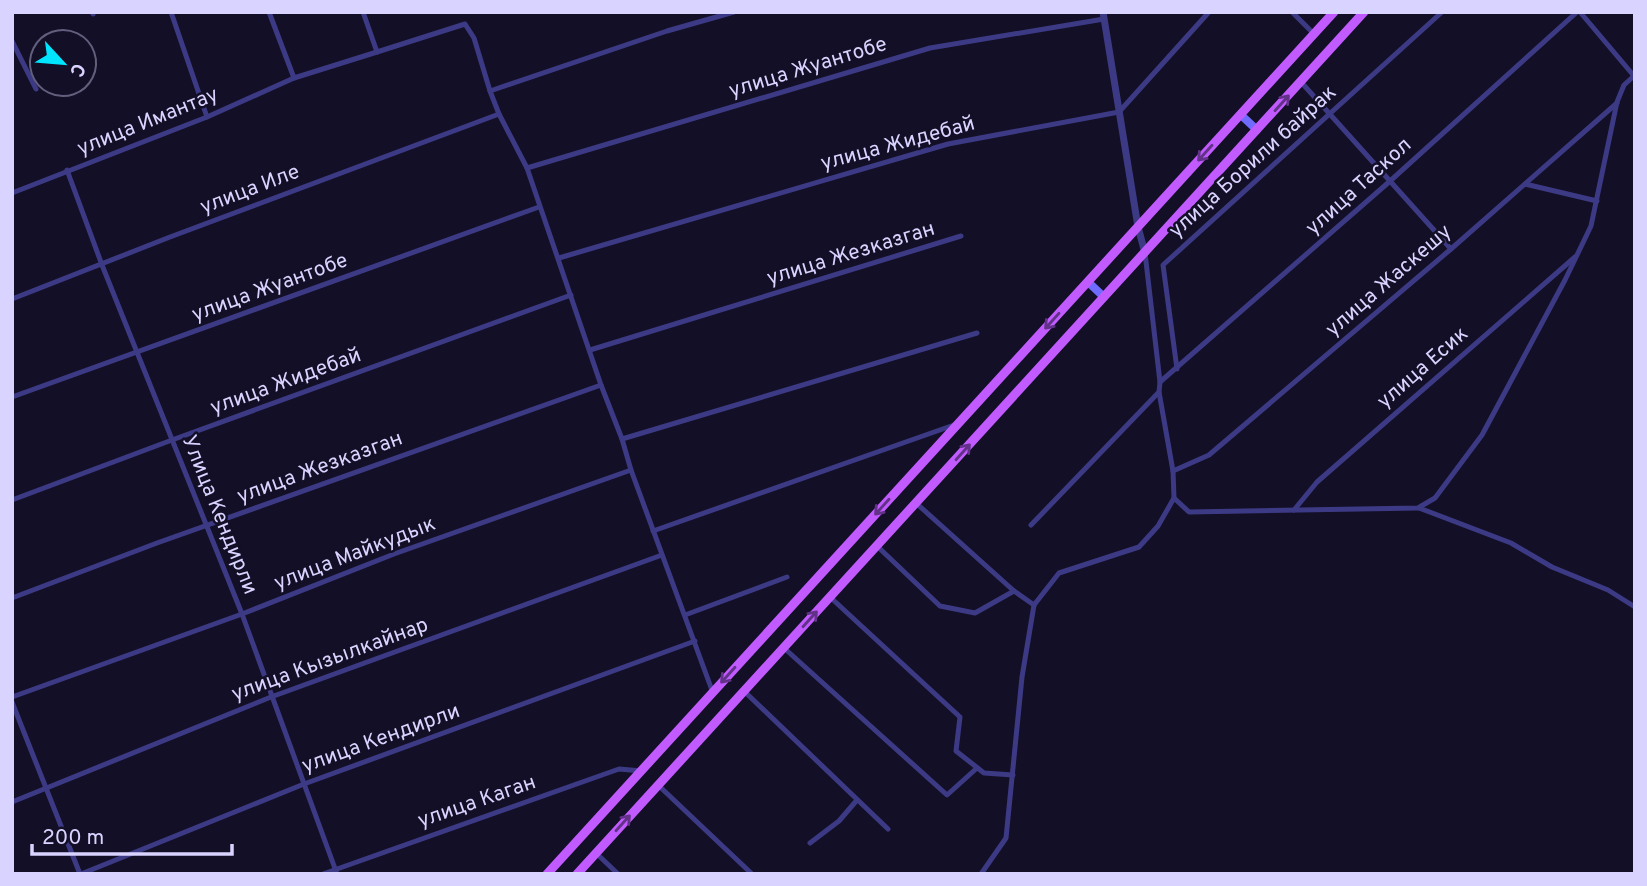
<svg xmlns="http://www.w3.org/2000/svg" width="1647" height="886" viewBox="0 0 1647 886" font-family="Overpass,sans-serif">
<style>
.lines{fill:none;stroke-linecap:round;stroke-linejoin:round}
.minor{stroke:#3d3a85;stroke-width:5}
.tertiary{stroke:#3d3a85;stroke-width:7}
.secondary{stroke:#6f6bff;stroke-width:8}
.primary{stroke:#c25bff;stroke-width:9}
.oneway{stroke:#623188}
.labels{text-anchor:middle;dominant-baseline:central;stroke-width:5;stroke-linejoin:round;paint-order:stroke}
.street-label{font-size:21px;fill:#d9d4ff;stroke:#130f26}
</style>
<rect width="100%" height="100%" fill="#130f26"/>
<g class="lines">
<g class="minor">
<polyline points="92,12 93,14"/>
<polyline points="171,12 207,117"/>
<polyline points="269,12 294,78 377,52"/>
<polyline points="363,12 377,52 465,24 474,38 490,91 499,114 527,168 601,385 622,439 631,470 713,693"/>
<polyline points="1292,12 1314,34"/>
<polyline points="1580,12 1634,76"/>
<polyline points="12,41 36,89"/>
<polyline points="1301,82 1451,249"/>
<polyline points="490,91 667,31 734,12"/>
<polyline points="527,168 930,48 1104,19"/>
<polyline points="67,170 102,265 242,614 337,874"/>
<polyline points="1525,184 1597,201"/>
<polyline points="12,193 207,117 294,78"/>
<polyline points="1145,253 1160,382 1159,392 1173,471 1174,498 1189,512 1418,508 1435,498 1482,435 1565,280 1591,226 1617,102 1624,85 1635,75"/>
<polyline points="559,258 948,144 1119,112 1209,12"/>
<polyline points="12,299 170,237 499,114"/>
<polyline points="590,350 961,236"/>
<polyline points="1177,369 1163,265 1442,12"/>
<polyline points="1160,382 1389,182 1577,12"/>
<polyline points="12,397 539,207"/>
<polyline points="622,439 977,333"/>
<polyline points="1173,471 1209,455 1451,249 1617,103"/>
<polyline points="12,500 172,440 571,295"/>
<polyline points="916,503 1014,591 1034,605"/>
<polyline points="1419,508 1511,543 1552,567 1608,590 1635,607"/>
<polyline points="1294,510 1317,482 1575,257"/>
<polyline points="1031,525 1159,392"/>
<polyline points="653,531 954,425"/>
<polyline points="877,546 940,606 975,613 1014,591"/>
<polyline points="830,597 960,717 956,751 984,773 1013,775"/>
<polyline points="12,598 157,543 601,385"/>
<polyline points="685,615 787,577"/>
<polyline points="784,648 947,795 977,768"/>
<polyline points="744,691 888,829"/>
<polyline points="12,697 242,614 394,554 631,470"/>
<polyline points="12,702 80,874"/>
<polyline points="658,785 752,874"/>
<polyline points="12,802 271,697 662,555"/>
<polyline points="810,843 839,821 857,800"/>
<polyline points="596,853 618,874"/>
<polyline points="81,874 304,784 695,641"/>
<polyline points="323,874 619,769 642,771"/>
<polyline points="981,874 1006,838 1022,677 1034,605 1059,573 1139,547 1158,526 1174,498"/>
</g>
<polyline class="tertiary" points="1103,12 1138,227 1145,253"/>
<g class="secondary">
<polyline points="1241,115 1257,130"/>
<polyline points="1088,282 1104,297"/>
</g>
<g class="primary">
<polyline points="547,874 1334,12"/>
<polyline points="577,874 1364,12"/>
</g>
</g>
<defs><path id="oneway-shaft" d="M-6 0H5M1.5-3L5.5 0L1.5 3" fill="none" stroke-width="1.6" stroke-linecap="round" stroke-linejoin="round" transform="scale(1.75)"/></defs>
<g class="oneway">
<use href="#oneway-shaft" transform="translate(1282 103) rotate(-48)"/>
<use href="#oneway-shaft" transform="translate(1205 153) rotate(132)"/>
<use href="#oneway-shaft" transform="translate(1052 321) rotate(132)"/>
<use href="#oneway-shaft" transform="translate(963 452) rotate(-48)"/>
<use href="#oneway-shaft" transform="translate(882 507) rotate(132)"/>
<use href="#oneway-shaft" transform="translate(810 619) rotate(-48)"/>
<use href="#oneway-shaft" transform="translate(728 675) rotate(132)"/>
<use href="#oneway-shaft" transform="translate(623 823) rotate(-48)"/>
</g>
<g class="labels">
<g class="street-label">
<text transform="translate(808 68) rotate(-17)">улица Жуантобе</text>
<text transform="translate(148 122) rotate(-22)">улица Имантау</text>
<text transform="translate(898 144) rotate(-15)">улица Жидебай</text>
<text transform="translate(1253 162) rotate(-42)">улица Борили байрак</text>
<text transform="translate(1359 187) rotate(-42)">улица Таскол</text>
<text transform="translate(250 190) rotate(-21)">улица Иле</text>
<text transform="translate(851 254) rotate(-17)">улица Жезказган</text>
<text transform="translate(1389 281) rotate(-41)">улица Жаскешу</text>
<text transform="translate(270 288) rotate(-20)">улица Жуантобе</text>
<text transform="translate(1423 368) rotate(-41)">улица Есик</text>
<text transform="translate(286 382) rotate(-20)">улица Жидебай</text>
<text transform="translate(320 468) rotate(-20)">улица Жезказган</text>
<text transform="translate(219 515) rotate(68)">Улица Кендирли</text>
<text transform="translate(355 554) rotate(-21)">улица Майкудык</text>
<text transform="translate(330 660) rotate(-20)">улица Кызылкайнар</text>
<text transform="translate(381 739) rotate(-20)">улица Кендирли</text>
<text transform="translate(477 802) rotate(-19)">улица Каган</text>
</g>
</g>
<rect width="1647" height="886" fill="none" stroke="#d9d4ff" stroke-width="28"/>
<g transform="translate(63 63) rotate(116)"><circle r="33" fill="#130f26" stroke="#625e7d" stroke-width="2"/>
<path d="M0-5L12 26L0 18L-12 26Z" fill="#00e5ff"/>
<text y="-10" font-size="19" font-weight="bold" text-anchor="middle" fill="#d9d4ff">С</text>
</g>
<path d="M32 844v10h200v-10" fill="none" stroke="#d9d4ff" stroke-width="3.5"/>
<text x="42" y="844" font-size="21" fill="#d9d4ff" stroke="#130f26" stroke-width="5" paint-order="stroke">200 m</text>
</svg>
